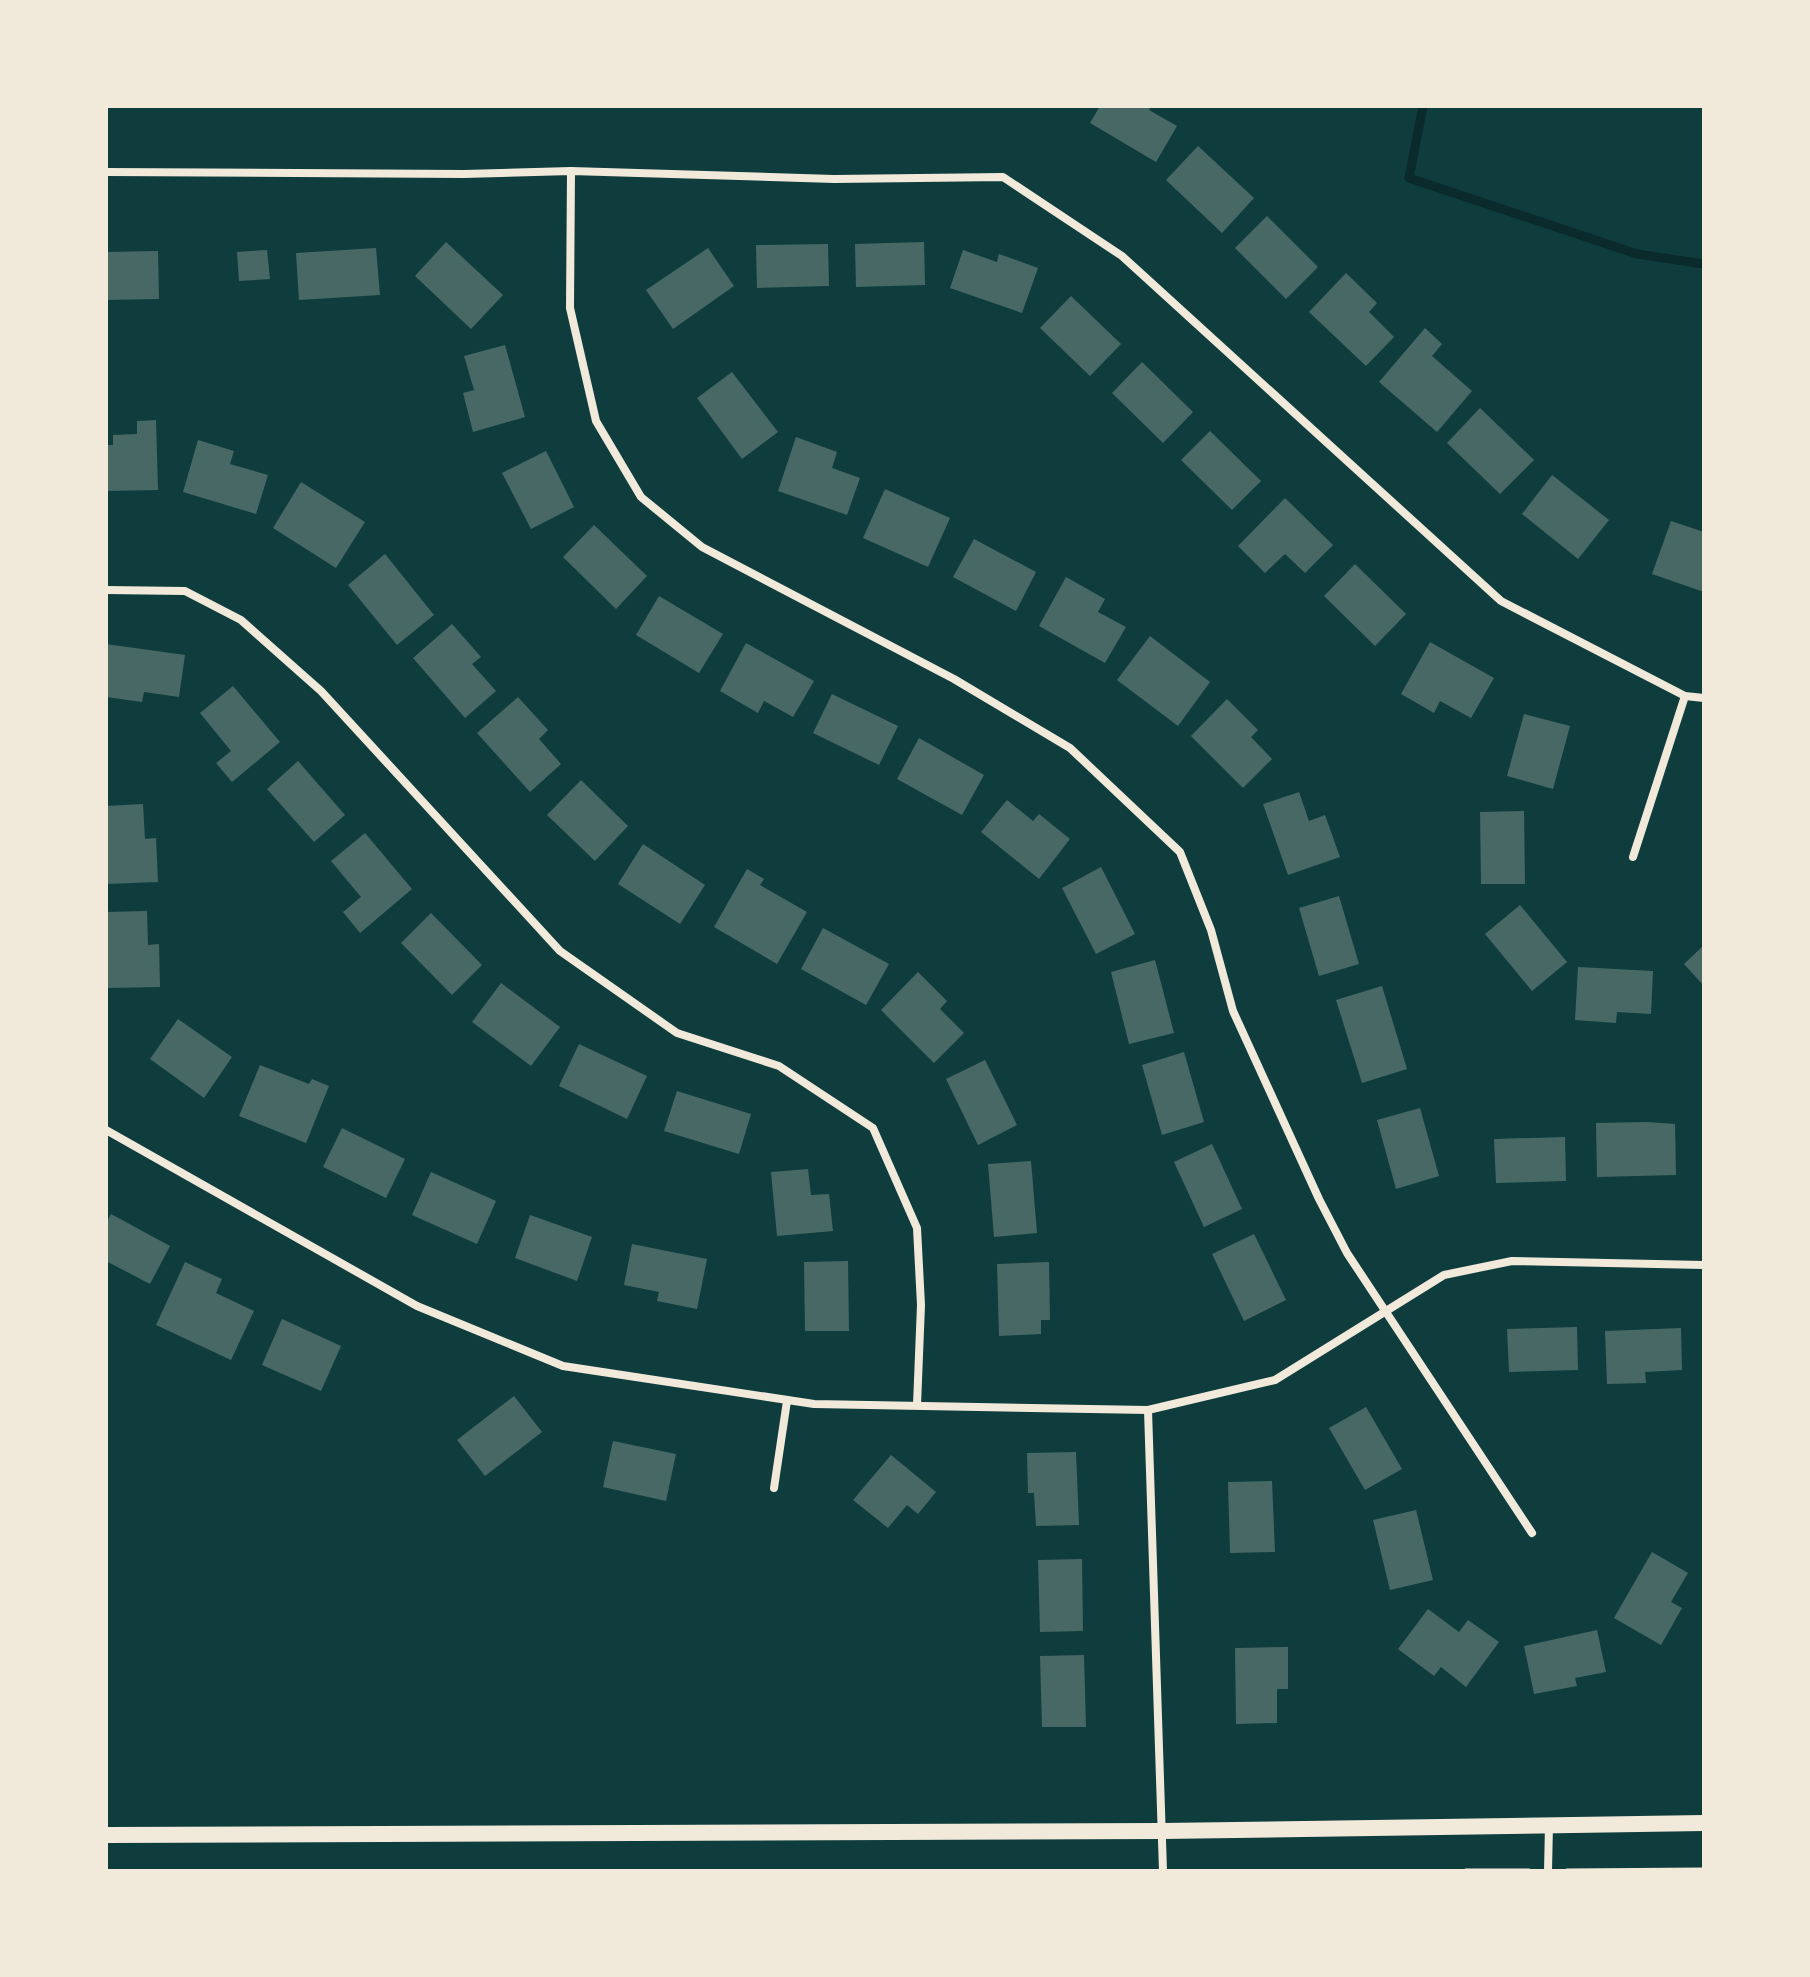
<svg xmlns="http://www.w3.org/2000/svg" width="1810" height="1977" viewBox="0 0 1810 1977" font-family="'Archivo Narrow',sans-serif">
<style>
.lines{fill:none;stroke-linecap:round;stroke-linejoin:round}
.stream{stroke:#0a2a2b;stroke-width:9}
.building{fill:#486865}
.path{stroke:#f1e9da;stroke-width:5}
.minor{stroke:#f1e9da;stroke-width:8}
.secondary{stroke:#f1e9da;stroke-width:16}
</style>
<rect width="100%" height="100%" fill="#0f3d3e"/>
<g class="lines">
<polyline class="stream" points="1423,106 1409,178 1637,254 1704,264"/>
</g>
<g class="building">
<polygon points="1100,106 1151,106 1149,110 1177,126 1156,162 1090,123"/>
<polygon points="1198,146 1254,198 1222,233 1166,180"/>
<polygon points="1267,216 1318,267 1286,299 1235,248"/>
<polygon points="446,242 503,295 471,329 415,276"/>
<polygon points="924,242 925,285 856,287 855,244"/>
<polygon points="828,244 829,286 757,288 756,245"/>
<polygon points="376,248 380,295 299,300 296,253"/>
<polygon points="708,248 734,286 673,329 646,290"/>
<polygon points="267,250 270,279 239,281 237,252"/>
<polygon points="963,250 997,262 999,254 1038,268 1022,313 950,288"/>
<polygon points="158,251 159,299 106,300 106,252"/>
<polygon points="1346,273 1377,303 1369,312 1394,337 1366,366 1309,312"/>
<polygon points="1071,296 1121,344 1090,376 1040,328"/>
<polygon points="1425,328 1442,344 1432,356 1472,391 1437,432 1379,382"/>
<polygon points="505,345 525,417 473,432 463,393 474,390 464,356"/>
<polygon points="1142,362 1193,412 1163,443 1112,393"/>
<polygon points="732,372 778,432 742,459 697,398"/>
<polygon points="1480,408 1534,460 1500,494 1447,443"/>
<polygon points="156,420 158,490 106,491 106,445 113,445 113,435 137,434 137,421"/>
<polygon points="1210,431 1261,481 1232,510 1181,460"/>
<polygon points="796,437 837,452 832,468 860,478 847,515 778,491"/>
<polygon points="198,440 234,451 230,464 268,475 256,514 183,492"/>
<polygon points="546,451 574,507 531,529 502,473"/>
<polygon points="1552,475 1609,520 1578,559 1522,514"/>
<polygon points="301,482 365,522 336,568 273,528"/>
<polygon points="885,489 950,518 928,567 863,538"/>
<polygon points="1285,498 1333,545 1305,573 1285,554 1265,573 1238,546"/>
<polygon points="1671,521 1704,532 1704,592 1652,574"/>
<polygon points="594,525 647,576 616,609 563,557"/>
<polygon points="974,539 1036,572 1016,611 953,577"/>
<polygon points="385,554 434,615 397,645 348,585"/>
<polygon points="1355,564 1406,614 1375,646 1324,596"/>
<polygon points="1066,577 1105,599 1098,612 1126,627 1105,663 1039,626"/>
<polygon points="659,596 723,634 699,673 636,635"/>
<polygon points="452,624 481,657 472,664 496,691 465,718 413,658"/>
<polygon points="1150,636 1210,682 1178,726 1117,680"/>
<polygon points="1430,642 1494,678 1471,718 1440,701 1434,713 1401,694"/>
<polygon points="746,643 814,681 793,717 764,701 758,713 720,691"/>
<polygon points="106,644 185,655 179,697 144,692 142,702 106,697"/>
<polygon points="233,686 280,742 232,782 216,763 231,751 200,713"/>
<polygon points="832,694 898,726 879,765 813,733"/>
<polygon points="518,697 548,730 539,739 561,764 530,792 477,733"/>
<polygon points="1227,699 1258,730 1251,737 1272,759 1243,788 1191,736"/>
<polygon points="1524,714 1570,726 1553,789 1507,776"/>
<polygon points="919,738 984,775 962,815 897,779"/>
<polygon points="298,761 345,815 314,842 267,789"/>
<polygon points="581,780 628,826 595,861 547,815"/>
<polygon points="1299,792 1309,821 1325,815 1340,857 1288,875 1263,804"/>
<polygon points="1007,800 1033,821 1039,814 1070,839 1039,879 981,832"/>
<polygon points="143,804 145,839 156,838 158,882 106,884 106,806"/>
<polygon points="1524,811 1525,884 1481,884 1480,812"/>
<polygon points="365,833 412,889 360,933 343,912 361,897 331,861"/>
<polygon points="643,844 705,885 680,924 618,884"/>
<polygon points="1101,867 1135,934 1096,954 1062,888"/>
<polygon points="747,869 764,879 760,885 807,912 777,964 714,927"/>
<polygon points="1339,896 1359,964 1319,976 1299,908"/>
<polygon points="1520,905 1567,962 1532,991 1485,934"/>
<polygon points="147,911 148,945 159,944 160,987 107,988 106,912"/>
<polygon points="431,913 482,965 452,995 401,943"/>
<polygon points="823,928 889,964 866,1005 801,969"/>
<polygon points="1704,945 1704,986 1684,964"/>
<polygon points="1155,960 1174,1033 1129,1044 1111,972"/>
<polygon points="1578,967 1653,971 1651,1014 1617,1012 1616,1023 1575,1020"/>
<polygon points="918,972 947,1001 940,1009 964,1033 934,1063 881,1010"/>
<polygon points="501,983 560,1027 531,1066 472,1022"/>
<polygon points="1382,986 1407,1069 1362,1083 1336,1000"/>
<polygon points="178,1019 232,1057 204,1098 150,1059"/>
<polygon points="579,1044 647,1076 627,1119 559,1086"/>
<polygon points="1184,1052 1204,1122 1162,1135 1142,1065"/>
<polygon points="985,1060 1017,1125 978,1145 946,1079"/>
<polygon points="260,1065 309,1084 312,1079 329,1086 306,1143 239,1116"/>
<polygon points="677,1091 751,1114 739,1154 664,1131"/>
<polygon points="1420,1108 1439,1176 1396,1189 1377,1120"/>
<polygon points="1647,1122 1675,1124 1676,1175 1597,1177 1596,1123"/>
<polygon points="342,1128 405,1159 386,1198 323,1167"/>
<polygon points="1565,1137 1566,1181 1496,1183 1494,1139"/>
<polygon points="1212,1144 1242,1209 1204,1227 1174,1162"/>
<polygon points="1031,1161 1037,1233 994,1237 988,1164"/>
<polygon points="808,1169 811,1195 829,1194 833,1231 777,1236 771,1172"/>
<polygon points="431,1172 496,1201 477,1244 412,1215"/>
<polygon points="111,1214 170,1246 150,1284 106,1261 106,1223"/>
<polygon points="530,1215 592,1237 577,1281 515,1258"/>
<polygon points="1254,1234 1286,1300 1244,1321 1212,1254"/>
<polygon points="632,1244 707,1259 697,1309 657,1301 659,1292 624,1285"/>
<polygon points="848,1261 849,1331 805,1331 804,1262"/>
<polygon points="185,1262 222,1279 216,1293 254,1311 231,1360 156,1325"/>
<polygon points="1049,1262 1050,1320 1041,1320 1041,1334 999,1336 997,1264"/>
<polygon points="282,1319 341,1346 321,1391 262,1365"/>
<polygon points="1577,1327 1578,1370 1509,1372 1507,1329"/>
<polygon points="1681,1328 1682,1370 1645,1372 1646,1383 1607,1384 1605,1331"/>
<polygon points="514,1396 542,1432 485,1476 457,1440"/>
<polygon points="1366,1407 1402,1469 1365,1490 1329,1428"/>
<polygon points="613,1441 676,1454 666,1501 603,1487"/>
<polygon points="1076,1452 1079,1525 1036,1526 1034,1493 1028,1493 1027,1453"/>
<polygon points="891,1455 936,1492 918,1514 907,1505 888,1528 853,1500"/>
<polygon points="1272,1481 1275,1552 1230,1553 1228,1482"/>
<polygon points="1416,1510 1433,1580 1390,1590 1373,1520"/>
<polygon points="1652,1552 1688,1573 1671,1602 1682,1608 1661,1645 1614,1618"/>
<polygon points="1082,1559 1083,1631 1040,1632 1038,1560"/>
<polygon points="1428,1609 1459,1632 1468,1620 1499,1642 1466,1687 1441,1667 1434,1676 1398,1649"/>
<polygon points="1597,1630 1606,1672 1575,1678 1577,1686 1534,1694 1524,1646"/>
<polygon points="1288,1647 1288,1689 1277,1689 1277,1723 1236,1724 1235,1648"/>
<polygon points="1084,1655 1086,1727 1042,1727 1040,1656"/>
</g>
<g class="lines">
<g class="path">
<polyline points="1466,1871 1529,1871"/>
<polyline points="1567,1871 1704,1870"/>
</g>
<g class="minor">
<polyline points="571,171 570,308 596,421 641,497 702,547 954,679 1070,748 1180,852 1211,930 1233,1011 1319,1199 1347,1253 1532,1533"/>
<polyline points="106,172 464,174 571,171 834,179 1003,177 1122,256 1501,601 1685,696 1704,698"/>
<polyline points="106,590 185,591 241,620 321,691 560,951 677,1033 779,1066 873,1128 917,1228 921,1305 917,1405"/>
<polyline points="1633,857 1685,696"/>
<polyline points="106,1130 417,1306 563,1366 814,1404 1148,1410 1275,1380 1444,1275 1512,1261 1704,1265"/>
<polyline points="1148,1410 1163,1871"/>
<polyline points="774,1488 787,1401"/>
<polyline points="1548,1871 1549,1825"/>
</g>
<polyline class="secondary" points="106,1835 1162,1831 1704,1823"/>
</g>
<rect width="1810" height="1977" fill="none" stroke="#f1e9da" stroke-width="216"/>
</svg>
